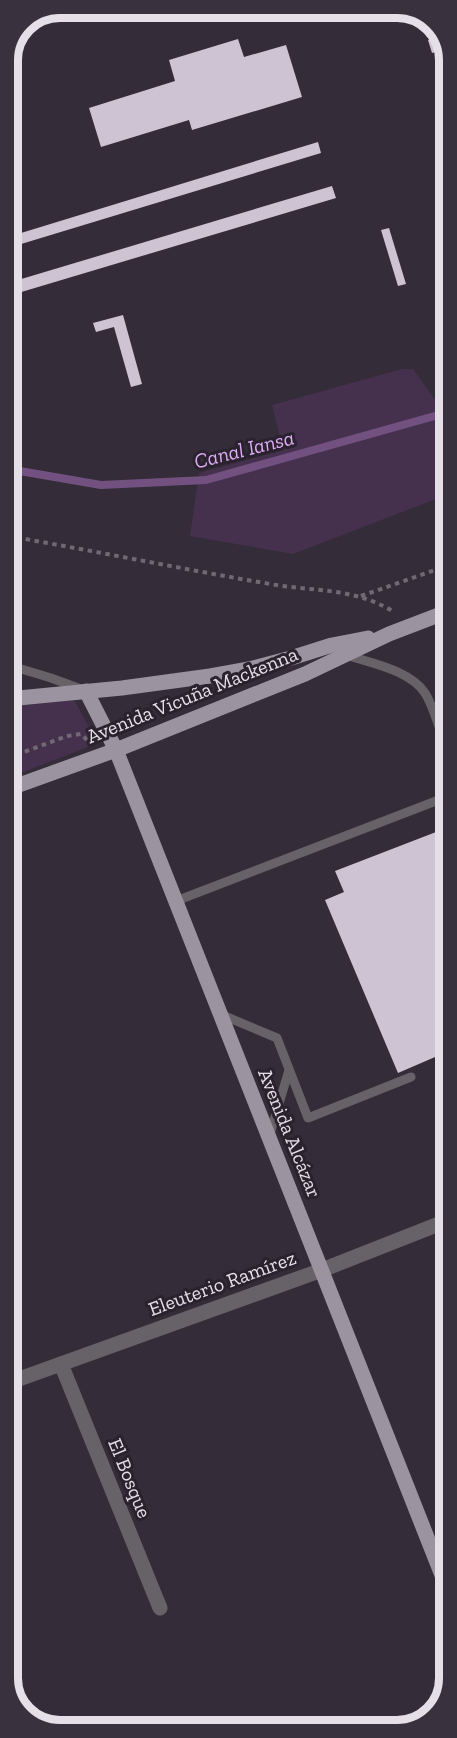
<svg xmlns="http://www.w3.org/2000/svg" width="457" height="1738" viewBox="0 0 457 1738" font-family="'Zilla Slab',serif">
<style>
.green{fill:#45314e}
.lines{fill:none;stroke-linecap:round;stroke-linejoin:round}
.stream{stroke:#725180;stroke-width:8}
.building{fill:#cec3d3}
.path{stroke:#706974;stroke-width:4;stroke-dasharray:4.5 4.5;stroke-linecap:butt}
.lane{stroke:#666268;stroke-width:9}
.street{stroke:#666268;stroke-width:15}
.primary{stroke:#9b939f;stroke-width:15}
.labels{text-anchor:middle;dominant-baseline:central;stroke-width:6;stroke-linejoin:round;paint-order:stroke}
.street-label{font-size:20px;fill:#e5e0e8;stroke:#2a222e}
.water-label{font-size:21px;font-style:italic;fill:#dcaaf2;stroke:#2a222e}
.rim{fill:none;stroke:#e5e0e8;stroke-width:8}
</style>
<rect width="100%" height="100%" fill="#342c38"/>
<g class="green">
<polygon points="402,369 413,369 449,419 449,494 293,554 190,536 199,473 283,450 272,405"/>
<polygon points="74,700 98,743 8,778 8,707"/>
</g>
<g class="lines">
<polyline class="stream" points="8,469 101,485 206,480 449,412"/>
</g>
<g class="building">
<polygon points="440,36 448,50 448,57 446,49 432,53 428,40"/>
<polygon points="238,39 244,57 286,45 302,97 192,130 189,120 101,147 89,108 175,81 169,60"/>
<polygon points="318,142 321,153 8,248 8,237"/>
<polygon points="332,186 336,198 8,296 8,283"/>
<polygon points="389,228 406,284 398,286 381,230"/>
<polygon points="123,315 142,384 131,387 114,327 96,332 93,323"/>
<polygon points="449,827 449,1051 398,1073 325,900 344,892 335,871"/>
</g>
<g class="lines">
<g class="path">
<path d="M 8,536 C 95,551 182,569 270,584 C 315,592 353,587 394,612"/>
<polyline points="361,596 449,565"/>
<polyline points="8,758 67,736 81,734 87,740"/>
<polyline points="443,1610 449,1626"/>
</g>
<g class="lane">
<polyline points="449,331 447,341 449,347"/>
<path d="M 346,655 C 370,663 410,670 425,693 C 432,704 436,719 441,732 L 449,729"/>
<polyline points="8,665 51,678 81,689"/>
<polyline points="176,901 449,796"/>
<polyline points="220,1014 277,1038 308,1118 411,1077"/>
<polyline points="269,1137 289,1070"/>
</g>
<g class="street">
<polyline points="61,1364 160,1608"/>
<polyline points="8,1383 322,1270 449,1220"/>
</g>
<g class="primary">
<polyline points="86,691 116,750 449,1593"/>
<polyline points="8,699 122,688 210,676 249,669 291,658 332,645 368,638"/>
<polyline points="8,789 116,750 305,674 389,634 449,611"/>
</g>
</g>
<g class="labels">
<g class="street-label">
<text transform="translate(192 695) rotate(-22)">Avenida Vicuña Mackenna</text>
<text transform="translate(290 1133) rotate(68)">Avenida Alcázar</text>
<text transform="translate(222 1283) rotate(-20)">Eleuterio Ramírez</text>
<text transform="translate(130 1478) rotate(68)">El Bosque</text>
</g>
<g class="water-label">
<text transform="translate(244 449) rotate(-14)">Canal Iansa</text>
</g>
</g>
<path d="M0 0H457V1738H0ZM60 18H397A42 42 0 0 1 439 60V1678A42 42 0 0 1 397 1720H60A42 42 0 0 1 18 1678V60A42 42 0 0 1 60 18Z" fill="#39313d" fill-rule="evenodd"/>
<path class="rim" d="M60 18H397A42 42 0 0 1 439 60V1678A42 42 0 0 1 397 1720H60A42 42 0 0 1 18 1678V60A42 42 0 0 1 60 18Z"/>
</svg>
